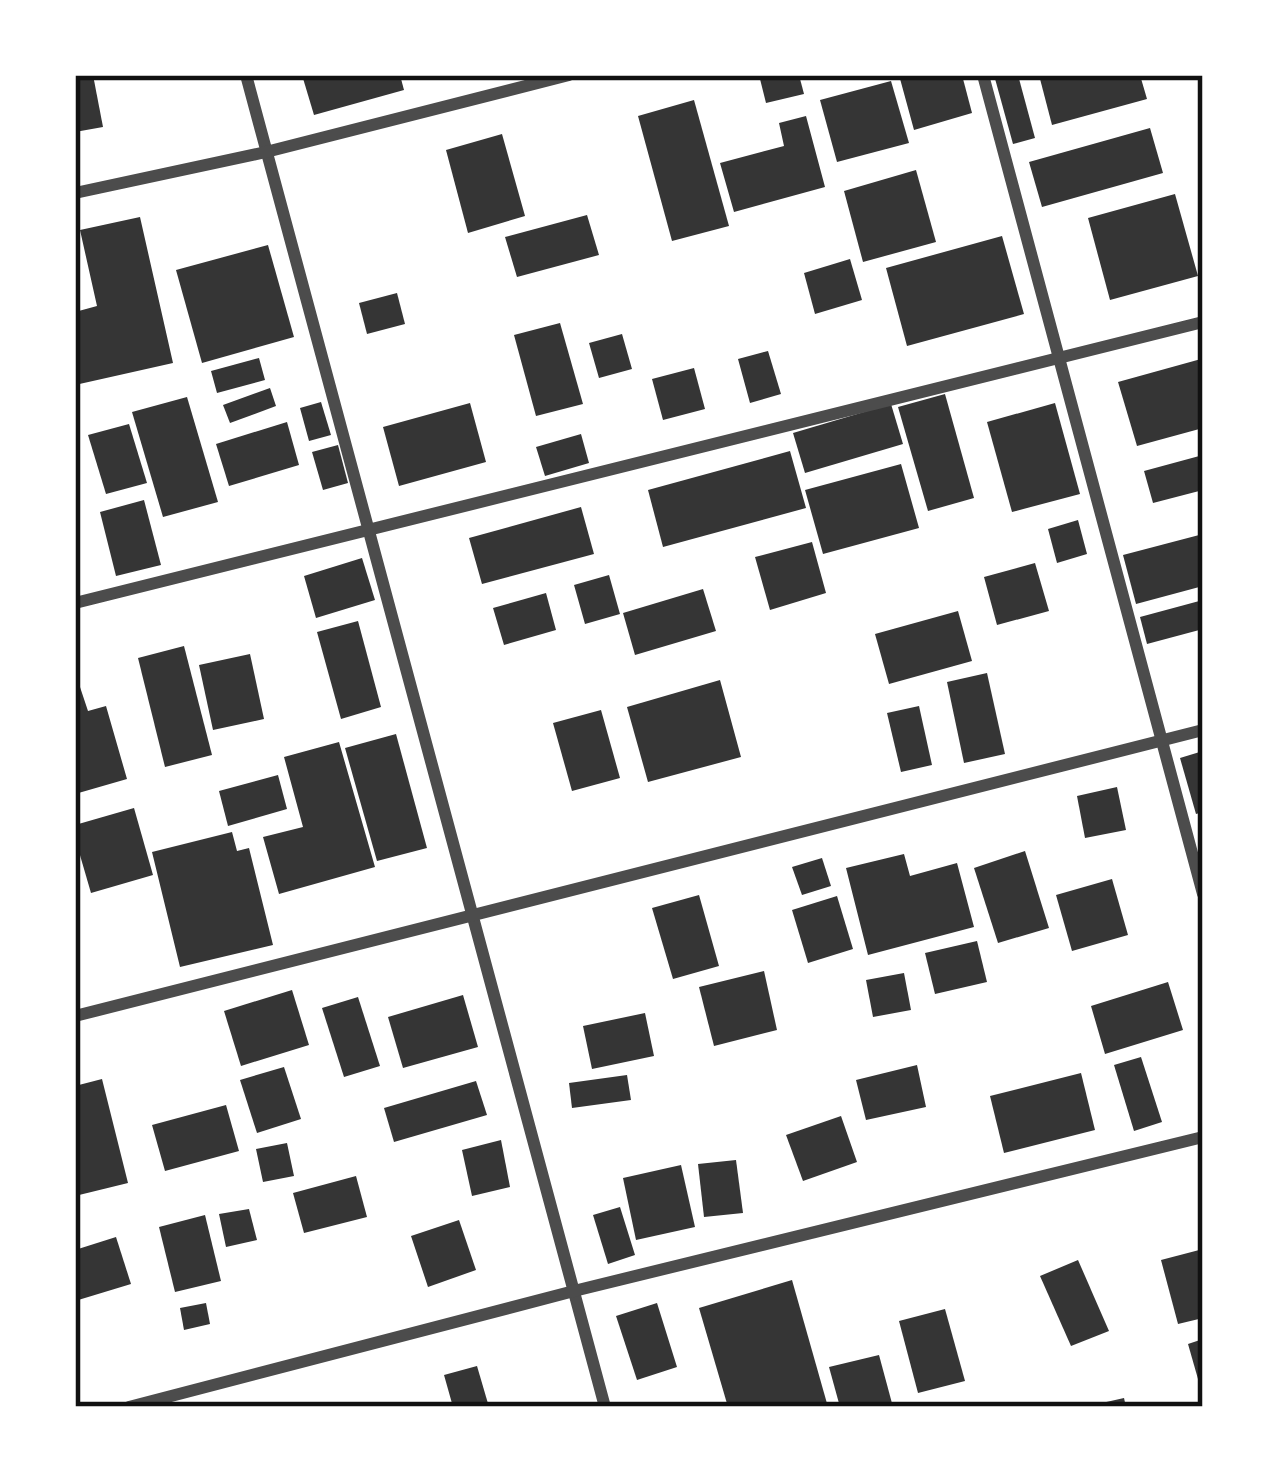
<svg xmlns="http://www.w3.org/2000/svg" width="1278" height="1482" viewBox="0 0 1278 1482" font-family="'Golos Text',sans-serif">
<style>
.building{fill:#353535}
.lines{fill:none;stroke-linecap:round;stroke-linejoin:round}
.minor{stroke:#4c4c4c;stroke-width:12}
.neatline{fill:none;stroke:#111;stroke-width:4.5}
</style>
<rect width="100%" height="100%" fill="#fff"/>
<g class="building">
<polygon points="75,75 93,75 103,127 75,132"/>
<polygon points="302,75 400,75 404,90 314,115"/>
<polygon points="759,75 799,75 804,94 766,103"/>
<polygon points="899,75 962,75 972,113 914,130"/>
<polygon points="994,75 1018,75 1035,138 1013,144"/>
<polygon points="1039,75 1140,75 1147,99 1052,125"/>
<polygon points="891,81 909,143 837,162 820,100"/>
<polygon points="694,100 729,226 672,241 638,116"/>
<polygon points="806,116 825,187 734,212 720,163 784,146 779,123"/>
<polygon points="1150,128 1163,173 1042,207 1029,162"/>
<polygon points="502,134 525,216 468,233 446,150"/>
<polygon points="916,170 936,242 863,262 844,191"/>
<polygon points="1175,194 1198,276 1110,300 1088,218"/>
<polygon points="587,215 599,255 517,277 505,237"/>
<polygon points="140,217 173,363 75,385 75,312 97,306 80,230"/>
<polygon points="1002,236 1024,314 907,346 886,268"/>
<polygon points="268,245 294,337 202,363 176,270"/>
<polygon points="850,259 862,300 815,314 804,273"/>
<polygon points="397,293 405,324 367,334 359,303"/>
<polygon points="560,323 583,404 536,416 514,335"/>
<polygon points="622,334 632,369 599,378 589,343"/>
<polygon points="768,351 781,394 750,403 738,359"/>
<polygon points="259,358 265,380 217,393 211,371"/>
<polygon points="1201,359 1203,428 1137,446 1118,382"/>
<polygon points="694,368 705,409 663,420 652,379"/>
<polygon points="270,388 276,406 230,423 223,405"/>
<polygon points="945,394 974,498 928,511 898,407"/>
<polygon points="187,397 218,502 163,517 132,412"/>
<polygon points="321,402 331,435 309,441 300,408"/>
<polygon points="470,403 486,462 399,486 383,427"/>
<polygon points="1055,403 1080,494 1012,512 987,422"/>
<polygon points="891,404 903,444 805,473 793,433"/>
<polygon points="287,422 299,465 229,486 216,444"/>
<polygon points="129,424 147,483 106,494 88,435"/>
<polygon points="581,434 589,463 545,476 536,447"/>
<polygon points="338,445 348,483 323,490 312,452"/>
<polygon points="790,451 806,508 663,547 648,490"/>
<polygon points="1203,455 1203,490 1153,503 1144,471"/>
<polygon points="901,464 919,528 823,554 805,490"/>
<polygon points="144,500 161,565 116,576 100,512"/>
<polygon points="581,507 594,554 482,584 469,538"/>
<polygon points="1078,520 1087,554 1057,563 1048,529"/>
<polygon points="1203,534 1203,586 1136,604 1123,555"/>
<polygon points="812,542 826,593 770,610 755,557"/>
<polygon points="362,558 375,600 316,618 304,576"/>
<polygon points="1035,563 1049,611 997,625 984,577"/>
<polygon points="609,575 620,614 585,624 574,585"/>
<polygon points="703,589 716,631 635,655 623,613"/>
<polygon points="546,593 556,630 504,645 493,608"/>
<polygon points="1203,600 1203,629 1147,644 1140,617"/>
<polygon points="958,611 972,661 889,684 875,634"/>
<polygon points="358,621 381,707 341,719 317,632"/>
<polygon points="184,646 212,755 165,767 138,658"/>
<polygon points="250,654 264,719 213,730 199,665"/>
<polygon points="75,672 88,711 106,706 127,779 75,794"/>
<polygon points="987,673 1005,754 964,763 947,682"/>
<polygon points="720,680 741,757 648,782 627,707"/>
<polygon points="919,706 932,765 901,772 887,713"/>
<polygon points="601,710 620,778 572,791 553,723"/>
<polygon points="396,734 427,848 377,861 345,748"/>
<polygon points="339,742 375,867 279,894 263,837 303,827 284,757"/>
<polygon points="1203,751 1203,812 1196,814 1180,758"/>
<polygon points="278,775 287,809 228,826 219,791"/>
<polygon points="1117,787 1126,830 1085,838 1077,796"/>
<polygon points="134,808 153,875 91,893 75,838 75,825"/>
<polygon points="232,832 237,851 249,848 273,945 180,967 152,852"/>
<polygon points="1025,851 1049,928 998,943 974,868"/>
<polygon points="904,854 910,876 957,863 974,927 868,955 846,868"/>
<polygon points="822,858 831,886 802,895 792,867"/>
<polygon points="1112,879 1128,935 1072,951 1056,895"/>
<polygon points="699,895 719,966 673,979 652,908"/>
<polygon points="837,896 853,949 808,963 792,910"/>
<polygon points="977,941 987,982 935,994 925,953"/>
<polygon points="764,971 777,1030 714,1046 699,987"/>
<polygon points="904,973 911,1010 873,1017 866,980"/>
<polygon points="1168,982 1183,1030 1105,1054 1091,1006"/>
<polygon points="292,990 309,1045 241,1066 224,1011"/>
<polygon points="463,995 478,1047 403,1068 388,1017"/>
<polygon points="358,997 380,1066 344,1077 322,1008"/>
<polygon points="645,1013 654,1056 592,1069 583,1026"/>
<polygon points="1141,1057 1162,1122 1134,1131 1114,1065"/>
<polygon points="917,1065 926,1107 866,1120 856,1080"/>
<polygon points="284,1067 301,1119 257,1133 240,1080"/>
<polygon points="1081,1073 1095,1130 1004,1153 990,1096"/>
<polygon points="627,1075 631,1100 572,1108 569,1083"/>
<polygon points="102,1079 128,1183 75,1196 75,1086"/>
<polygon points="476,1081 487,1115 394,1142 384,1108"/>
<polygon points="226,1105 239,1151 165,1171 152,1125"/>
<polygon points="841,1116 857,1162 803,1181 786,1135"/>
<polygon points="501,1140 510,1187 472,1196 462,1150"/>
<polygon points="287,1143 294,1176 263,1182 256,1149"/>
<polygon points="736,1160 743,1213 704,1217 698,1164"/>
<polygon points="681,1165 695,1227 636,1240 623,1178"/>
<polygon points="356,1176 367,1217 304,1233 293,1193"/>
<polygon points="620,1207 635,1255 608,1264 593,1215"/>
<polygon points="249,1209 257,1240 226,1247 219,1214"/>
<polygon points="205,1215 221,1281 175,1292 159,1227"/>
<polygon points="459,1220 476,1270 428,1287 411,1236"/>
<polygon points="116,1237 131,1284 75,1301 75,1250"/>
<polygon points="1203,1249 1203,1318 1178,1324 1161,1260"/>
<polygon points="1078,1260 1109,1331 1071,1346 1040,1276"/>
<polygon points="792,1280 828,1407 728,1407 699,1308"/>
<polygon points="206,1303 210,1324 184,1330 180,1308"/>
<polygon points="657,1303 677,1367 637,1380 616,1316"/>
<polygon points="945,1309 965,1381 918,1393 899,1321"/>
<polygon points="1203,1339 1203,1393 1202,1393 1188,1344"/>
<polygon points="879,1355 893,1407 840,1407 829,1367"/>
<polygon points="477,1366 489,1407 453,1407 444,1375"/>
<polygon points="1124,1398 1126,1407 1093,1407 1093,1405"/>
</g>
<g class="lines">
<g class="minor">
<polyline points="246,75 605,1407"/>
<polyline points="983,75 1203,894"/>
<polyline points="75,193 266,152 569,75"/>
<polyline points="75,603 1203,322"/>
<polyline points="75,1016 1203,730"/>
<polyline points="129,1407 574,1291 1203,1137"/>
</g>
</g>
<rect width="1278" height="1482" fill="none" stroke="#ffffff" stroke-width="156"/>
<rect x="78" y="78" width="1122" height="1326" class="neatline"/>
</svg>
